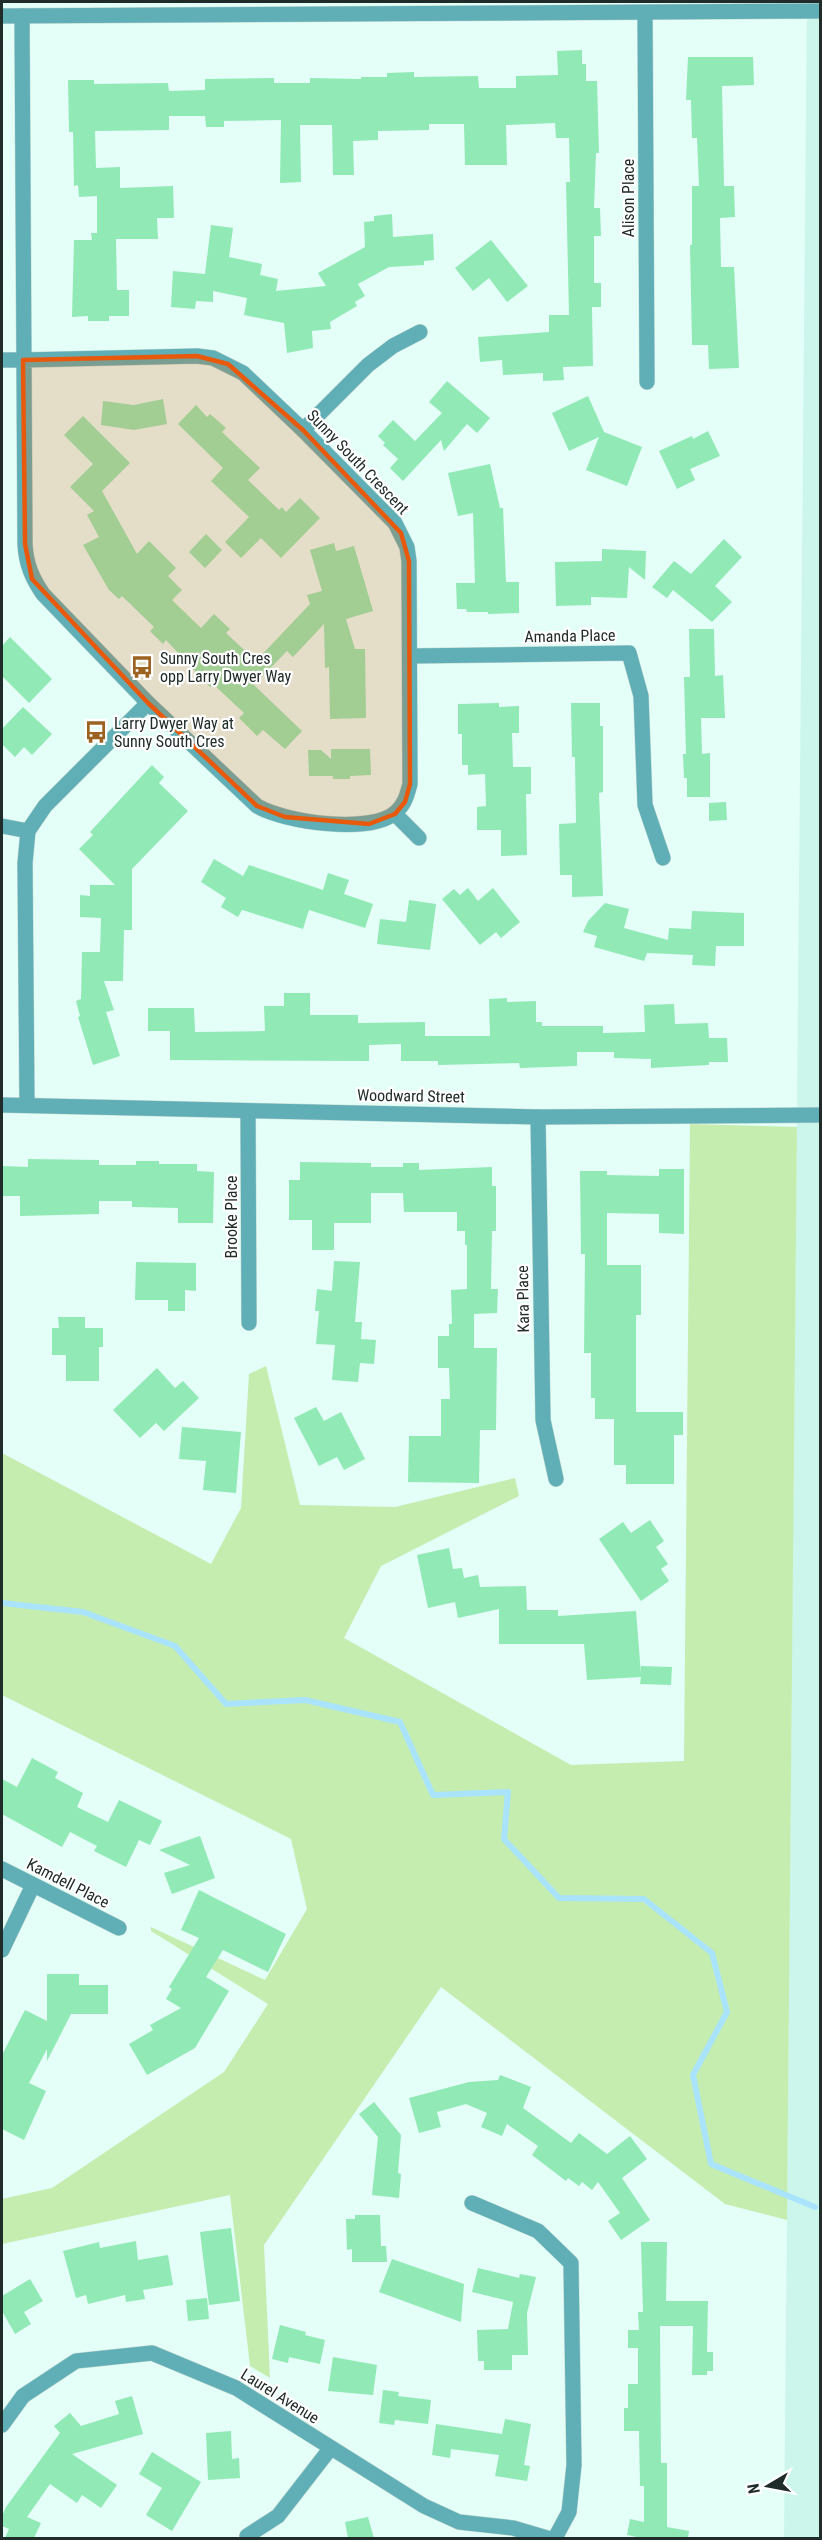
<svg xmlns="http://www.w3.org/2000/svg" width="822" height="2540" viewBox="0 0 822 2540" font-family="'Roboto Condensed',sans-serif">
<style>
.built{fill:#ccf6ec}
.green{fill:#c5edaf}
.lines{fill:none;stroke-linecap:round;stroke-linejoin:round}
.stream{stroke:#aae4fc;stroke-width:6}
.building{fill:#91eab6}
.minor-casing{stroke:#c1d8d3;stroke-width:16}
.minor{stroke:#61afb6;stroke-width:15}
.marked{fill:#e8590c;fill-opacity:0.2;stroke:#e8590c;stroke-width:4.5;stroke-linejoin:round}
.labels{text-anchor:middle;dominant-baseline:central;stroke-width:4.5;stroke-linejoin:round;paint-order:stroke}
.street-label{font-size:16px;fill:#202c29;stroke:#fff}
.poi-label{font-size:16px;fill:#202c29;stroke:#fff;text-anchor:start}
</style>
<rect width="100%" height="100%" fill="#e4fef8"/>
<polygon class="built" points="807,2 820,2 820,2538 784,2538"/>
<polygon class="green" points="690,1124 797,1127 787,2220 725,2204 441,1987 264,2245 270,2378 250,2366 230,2195 2,2244 2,2199 52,2188 224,2072 268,2004 151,1931 151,1927 265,1980 307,1909 291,1839 2,1695 2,1453 211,1564 241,1508 249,1374 266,1366 300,1505 395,1507 515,1478 519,1496 381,1566 344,1638 571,1765 684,1761"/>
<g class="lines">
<polyline class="stream" points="2,1603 83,1612 175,1646 226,1704 305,1700 400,1722 433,1795 508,1792 504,1839 559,1898 644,1899 712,1953 727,2012 693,2075 711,2164 815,2207"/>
</g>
<g class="building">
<polygon points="582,50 582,64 586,64 586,81 597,81 599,153 596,153 594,208 600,208 601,236 594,236 594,283 601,283 601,307 592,307 593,366 563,367 564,380 543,381 543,373 503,375 502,360 480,362 478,337 549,332 549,315 569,315 566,182 570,182 569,138 556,138 555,123 506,125 507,165 465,165 464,124 429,124 429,130 378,131 378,140 353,141 354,175 333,175 332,125 300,125 301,182 280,183 281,120 224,121 224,127 206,127 205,116 169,116 169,130 95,131 96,168 120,167 120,188 173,186 174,218 157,218 158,239 116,239 117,290 129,290 129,316 109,316 109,321 88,321 88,316 72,317 74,240 92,240 91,233 97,233 97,196 79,197 78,185 74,186 73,132 69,132 68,80 94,80 94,84 168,83 169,91 205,90 205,79 274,78 274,83 310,83 310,78 361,79 361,77 387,77 387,73 414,72 414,77 478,76 479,88 516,88 516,76 558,75 557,51"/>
<polygon points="688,57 753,57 754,85 722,86 724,186 734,186 735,217 720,218 721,267 734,267 739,368 709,369 708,345 692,345 690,245 692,245 692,186 699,186 697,138 692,138 691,100 686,100"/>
<polygon points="392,214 393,237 433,234 434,260 424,261 424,265 389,267 358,284 365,296 355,302 357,306 330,322 331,329 312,331 313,348 287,353 284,323 244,315 247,298 213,291 213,302 196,301 195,309 171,307 173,271 205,274 211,225 233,228 229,257 262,264 260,275 278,279 276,291 326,286 318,273 365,247 364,222 374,221 374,216"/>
<polygon points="491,240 528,286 507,302 489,278 473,291 455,268"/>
<polygon points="447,381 490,418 477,433 467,424 444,451 441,440 403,481 390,468 398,459 383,445 385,443 378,436 393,420 415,441 442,413 429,402"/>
<polygon points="588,396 604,432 642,447 627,486 586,470 599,437 569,451 552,413"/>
<polygon points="163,399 167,424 134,430 101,425 103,401 134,405"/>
<polygon points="196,405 207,417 210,414 226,428 222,432 260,468 248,480 279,510 282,507 286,512 300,498 320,518 281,558 261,538 241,558 225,542 249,517 211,481 223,468 178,424"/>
<polygon points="83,416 130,463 102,491 137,554 149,541 176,568 168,576 182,590 172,600 201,628 214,614 230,629 226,633 256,661 310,604 307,595 322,591 310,550 334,543 336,551 354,546 373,611 346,619 355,649 365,649 366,718 330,719 329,667 325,668 324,624 293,657 287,651 254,685 302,731 285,749 263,730 257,736 239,718 244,713 213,684 210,687 166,640 163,644 150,631 154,627 122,596 119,599 109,590 83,545 99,537 87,515 94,511 70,487 93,464 64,435"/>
<polygon points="708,431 720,456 690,469 695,480 677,489 659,451 692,436 693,439"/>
<polygon points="490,464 500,508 503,508 506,582 519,582 519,613 488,614 488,612 467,612 466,609 457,609 456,583 475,583 473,513 458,516 448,473"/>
<polygon points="206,534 222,550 205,568 189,552"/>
<polygon points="724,539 742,557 715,586 732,602 712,622 673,590 667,598 652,587 674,561 691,574"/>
<polygon points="602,549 646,551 645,580 629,567 627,598 591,597 591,605 556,606 555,562 602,561"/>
<polygon points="689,629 714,629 715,676 723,675 725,718 701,718 702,754 710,753 710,797 687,797 687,778 684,778 683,754 686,754 684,677 690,677"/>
<polygon points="10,637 52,679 29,703 2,676 2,646"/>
<polygon points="499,703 499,707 519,706 519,733 512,733 513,767 531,767 531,794 526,794 527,855 501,856 501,830 477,830 477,807 486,806 485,774 468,775 468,765 462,765 462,734 458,734 458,704"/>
<polygon points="571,703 600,703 600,726 603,726 603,792 599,793 603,896 572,897 572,875 560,875 559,824 576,823 575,757 572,757"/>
<polygon points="23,707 52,734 32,755 24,747 15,757 2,744 2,729"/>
<polygon points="331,749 370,749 371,775 350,776 350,779 333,779 333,776 309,776 308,750 321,750 331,759"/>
<polygon points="152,765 164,777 159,783 188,811 132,869 132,930 124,930 123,981 104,981 114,1010 106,1012 120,1056 93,1065 78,1017 80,1016 76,1001 81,999 82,952 100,952 101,918 80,917 80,895 90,896 90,885 115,885 79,849 93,835 90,832"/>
<polygon points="726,802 727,820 709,821 709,803"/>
<polygon points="214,859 243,876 249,865 323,890 328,873 349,880 344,894 373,904 365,928 309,910 303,929 242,910 238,917 221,907 226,898 201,882"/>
<polygon points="468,888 478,901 493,888 520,922 501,938 496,932 480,945 442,899 454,889 460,895"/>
<polygon points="409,900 436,904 430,950 377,944 380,919 406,922"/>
<polygon points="605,903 629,909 624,928 668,940 669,928 691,929 692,911 744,913 744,946 716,946 715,966 692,965 693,955 647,953 644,961 594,947 597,936 583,932 588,921"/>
<polygon points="284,993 310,993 310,1015 358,1015 358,1023 425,1022 425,1036 490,1036 489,999 507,998 507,1002 536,1001 536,1022 542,1022 542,1026 603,1026 603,1033 645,1032 644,1005 674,1004 675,1024 708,1023 709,1038 727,1038 728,1062 709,1062 709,1065 651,1068 651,1059 614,1058 614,1052 577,1052 577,1066 520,1068 519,1063 438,1065 438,1061 401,1061 401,1044 369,1045 369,1061 170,1060 170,1031 148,1031 148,1008 194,1008 195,1032 265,1031 264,1006 284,1006"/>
<polygon points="28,1159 99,1160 99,1165 136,1165 136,1161 159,1161 159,1164 197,1164 197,1171 214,1172 213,1223 178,1223 178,1208 132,1207 132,1201 99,1201 99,1214 20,1216 20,1196 2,1196 2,1166 28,1167"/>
<polygon points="300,1162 371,1163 371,1167 403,1167 403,1163 419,1163 419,1170 492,1167 492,1186 496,1186 496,1231 492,1231 491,1289 498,1289 497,1313 474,1314 474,1348 497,1348 496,1430 480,1430 479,1483 408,1482 409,1436 441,1436 441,1399 450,1399 449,1368 438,1368 438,1336 449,1336 449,1324 452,1324 451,1290 467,1289 467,1245 465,1245 465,1231 457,1231 457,1212 404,1212 403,1193 371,1193 371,1223 334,1223 334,1250 312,1250 312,1220 289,1220 289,1180 300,1180"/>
<polygon points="659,1169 684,1169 684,1234 659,1233 659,1214 607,1213 607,1265 641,1265 641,1315 636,1315 636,1412 683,1412 683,1435 674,1435 674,1484 626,1484 626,1465 614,1465 614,1419 595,1419 595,1398 591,1398 591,1353 584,1353 585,1254 581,1254 580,1171 607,1171 607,1175 659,1176"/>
<polygon points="334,1261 360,1262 355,1322 362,1322 361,1339 376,1340 374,1364 360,1363 358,1382 332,1380 335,1345 316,1344 319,1311 315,1311 317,1289 332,1291"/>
<polygon points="136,1262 196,1263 196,1291 185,1290 185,1311 168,1311 168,1300 135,1300"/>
<polygon points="58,1317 85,1317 85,1328 103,1328 103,1347 99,1347 99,1381 66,1381 66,1355 52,1355 52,1328 59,1328"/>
<polygon points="157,1368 175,1388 183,1381 199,1398 164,1431 156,1423 140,1438 113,1410"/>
<polygon points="316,1407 324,1421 341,1412 365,1459 344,1470 337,1457 319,1466 294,1418"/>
<polygon points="182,1427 241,1432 236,1493 203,1490 206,1461 179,1459"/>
<polygon points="650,1520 664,1541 656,1547 668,1564 661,1569 669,1581 641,1601 599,1539 623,1522 631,1533"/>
<polygon points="449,1548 453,1569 462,1568 464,1578 478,1575 480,1587 526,1586 527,1610 558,1610 558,1616 636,1611 641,1674 641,1666 672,1667 671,1685 640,1684 641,1677 587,1680 584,1644 499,1644 499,1609 458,1618 455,1602 428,1608 417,1555"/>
<polygon points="32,1758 58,1772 55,1778 83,1793 77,1807 108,1822 119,1800 162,1821 150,1845 139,1840 126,1867 94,1851 97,1846 70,1832 62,1847 2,1814 2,1779 17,1787"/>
<polygon points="200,1836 215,1878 172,1894 164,1873 190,1865 159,1850"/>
<polygon points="199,1890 286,1934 268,1972 223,1950 206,1977 229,1991 195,2048 147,2075 129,2044 153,2030 150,2025 181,2008 166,1999 172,1989 169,1987 199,1938 181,1930"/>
<polygon points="47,1974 79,1974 79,1985 108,1985 108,2014 71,2014 47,2061 47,2049 29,2083 46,2091 24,2140 2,2129 2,2055 25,2010 47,2021"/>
<polygon points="500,2075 531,2087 523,2108 571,2143 579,2133 607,2154 630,2136 647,2159 622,2178 650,2220 621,2240 608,2221 620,2213 598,2182 592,2190 582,2182 579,2186 568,2178 566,2181 532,2155 538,2146 507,2124 502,2136 481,2127 487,2113 466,2104 437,2112 441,2127 419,2133 409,2098 469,2082 498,2080"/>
<polygon points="374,2102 401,2135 398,2173 401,2174 399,2198 372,2195 378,2137 359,2114"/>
<polygon points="355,2215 380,2215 381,2246 386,2246 387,2262 352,2262 352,2249 347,2250 346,2219 355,2219"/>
<polygon points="231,2228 240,2301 209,2305 200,2232"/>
<polygon points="136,2241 138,2260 168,2255 173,2285 143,2290 145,2299 126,2302 125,2295 88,2304 86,2295 76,2298 63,2251 99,2242 100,2248"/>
<polygon points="641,2242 667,2242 666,2301 708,2301 707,2352 713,2352 713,2371 707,2371 707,2375 692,2375 693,2326 660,2326 661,2463 667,2463 667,2527 689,2531 688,2538 642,2538 627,2535 630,2519 644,2522 644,2486 640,2486 639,2431 624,2431 624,2408 628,2408 628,2384 638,2384 638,2348 628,2348 628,2330 639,2330 638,2312 643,2312"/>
<polygon points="392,2259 464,2284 461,2322 379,2292"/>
<polygon points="478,2268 519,2278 520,2274 536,2277 527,2313 528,2355 512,2355 512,2370 484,2370 484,2361 478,2361 477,2330 508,2329 513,2302 472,2292"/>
<polygon points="30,2279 43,2301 24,2312 31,2324 15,2334 2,2311 2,2296"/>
<polygon points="207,2298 209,2319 188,2321 186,2300"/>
<polygon points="280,2325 306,2332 305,2335 325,2340 320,2364 289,2357 288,2363 272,2359"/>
<polygon points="333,2357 377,2365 373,2395 328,2391"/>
<polygon points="383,2390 399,2392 398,2396 431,2400 428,2424 395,2420 394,2425 379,2423"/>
<polygon points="132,2396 143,2434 72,2454 117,2485 101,2508 82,2495 77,2503 50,2484 27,2517 41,2523 34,2538 5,2538 9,2529 2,2526 2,2516 6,2507 60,2433 54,2426 70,2413 81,2426 119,2414 115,2401"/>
<polygon points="505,2419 531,2424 524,2465 530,2466 527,2481 495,2476 499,2455 451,2449 450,2458 432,2455 436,2424 502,2434"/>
<polygon points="231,2431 232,2459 239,2458 240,2478 208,2480 206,2433"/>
<polygon points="152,2452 201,2482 172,2531 146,2515 162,2488 139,2474"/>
<polygon points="368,2517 374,2538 348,2538 345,2522"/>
</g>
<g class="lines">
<g class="minor-casing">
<g id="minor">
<polyline points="645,13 647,382"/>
<polyline points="2,16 820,11"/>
<path d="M 2,360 L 23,360 L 197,356 L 213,358 L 243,373 L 303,430 L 395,523 L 407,547 L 409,561 L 410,784 C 407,795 405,804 396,812 C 371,835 284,822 257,806 L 148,703 L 43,594 C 32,578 26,564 25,544 L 22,16"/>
<polyline points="303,430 368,365 393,346 420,332"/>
<polyline points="410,656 629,653 641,696 645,805 663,858"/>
<polyline points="395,814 419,838"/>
<polyline points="2,826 28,831"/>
<polyline points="2,1105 538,1117 820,1115"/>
<polyline points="27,1105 25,863 28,831 45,806 148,703"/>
<polyline points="248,1111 249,1323"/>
<polyline points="538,1117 543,1420 556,1479"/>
<polyline points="2,1869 119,1928"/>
<polyline points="2,1950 33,1885"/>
<polyline points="472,2203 538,2231 571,2263 574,2465 569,2512 555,2538"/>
<polyline points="2,2425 23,2396 76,2361 152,2353 236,2388 424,2506 459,2522 513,2528 547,2538"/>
<polyline points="247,2536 278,2516 330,2449"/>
</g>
</g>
<use href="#minor" class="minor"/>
</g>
<path class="marked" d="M 197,356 L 228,364 L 303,430 L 401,533 L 409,561 L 410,784 L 405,802 L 395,814 L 369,824 L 285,817 L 257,806 L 148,703 L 32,579 L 25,544 L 23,360 Z"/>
<defs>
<g id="bus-bare" transform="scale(1.8)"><path d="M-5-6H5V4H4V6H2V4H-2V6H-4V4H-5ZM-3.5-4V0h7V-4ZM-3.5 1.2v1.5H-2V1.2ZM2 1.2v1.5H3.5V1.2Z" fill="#9c6320" stroke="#fff" stroke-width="2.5" paint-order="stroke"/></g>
</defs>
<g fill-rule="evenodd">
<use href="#bus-bare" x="142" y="667"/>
<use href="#bus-bare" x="96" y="732"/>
</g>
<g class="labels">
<g class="street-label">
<text transform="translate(628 198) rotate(-90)">Alison Place</text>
<text transform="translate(358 462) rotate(46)">Sunny South Crescent</text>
<text transform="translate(570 636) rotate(-1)">Amanda Place</text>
<text transform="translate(411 1096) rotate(1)">Woodward Street</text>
<text transform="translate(231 1217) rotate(-90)">Brooke Place</text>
<text transform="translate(523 1299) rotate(-91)">Kara Place</text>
<text transform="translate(68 1883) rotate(27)">Kamdell Place</text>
<text transform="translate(280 2396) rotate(32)">Laurel Avenue</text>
</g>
<g class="poi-label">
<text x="160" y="658">Sunny South Cres<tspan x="160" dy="18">opp Larry Dwyer Way</tspan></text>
<text x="114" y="723">Larry Dwyer Way at<tspan x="114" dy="18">Sunny South Cres</tspan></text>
</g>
</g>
<rect width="822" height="2540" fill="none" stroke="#202c29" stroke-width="6"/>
<g transform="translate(768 2486) rotate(260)" stroke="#ffffff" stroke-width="4.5" paint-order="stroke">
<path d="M0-4.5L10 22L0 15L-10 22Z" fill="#202c29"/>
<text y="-9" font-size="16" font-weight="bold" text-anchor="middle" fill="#202c29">N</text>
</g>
</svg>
